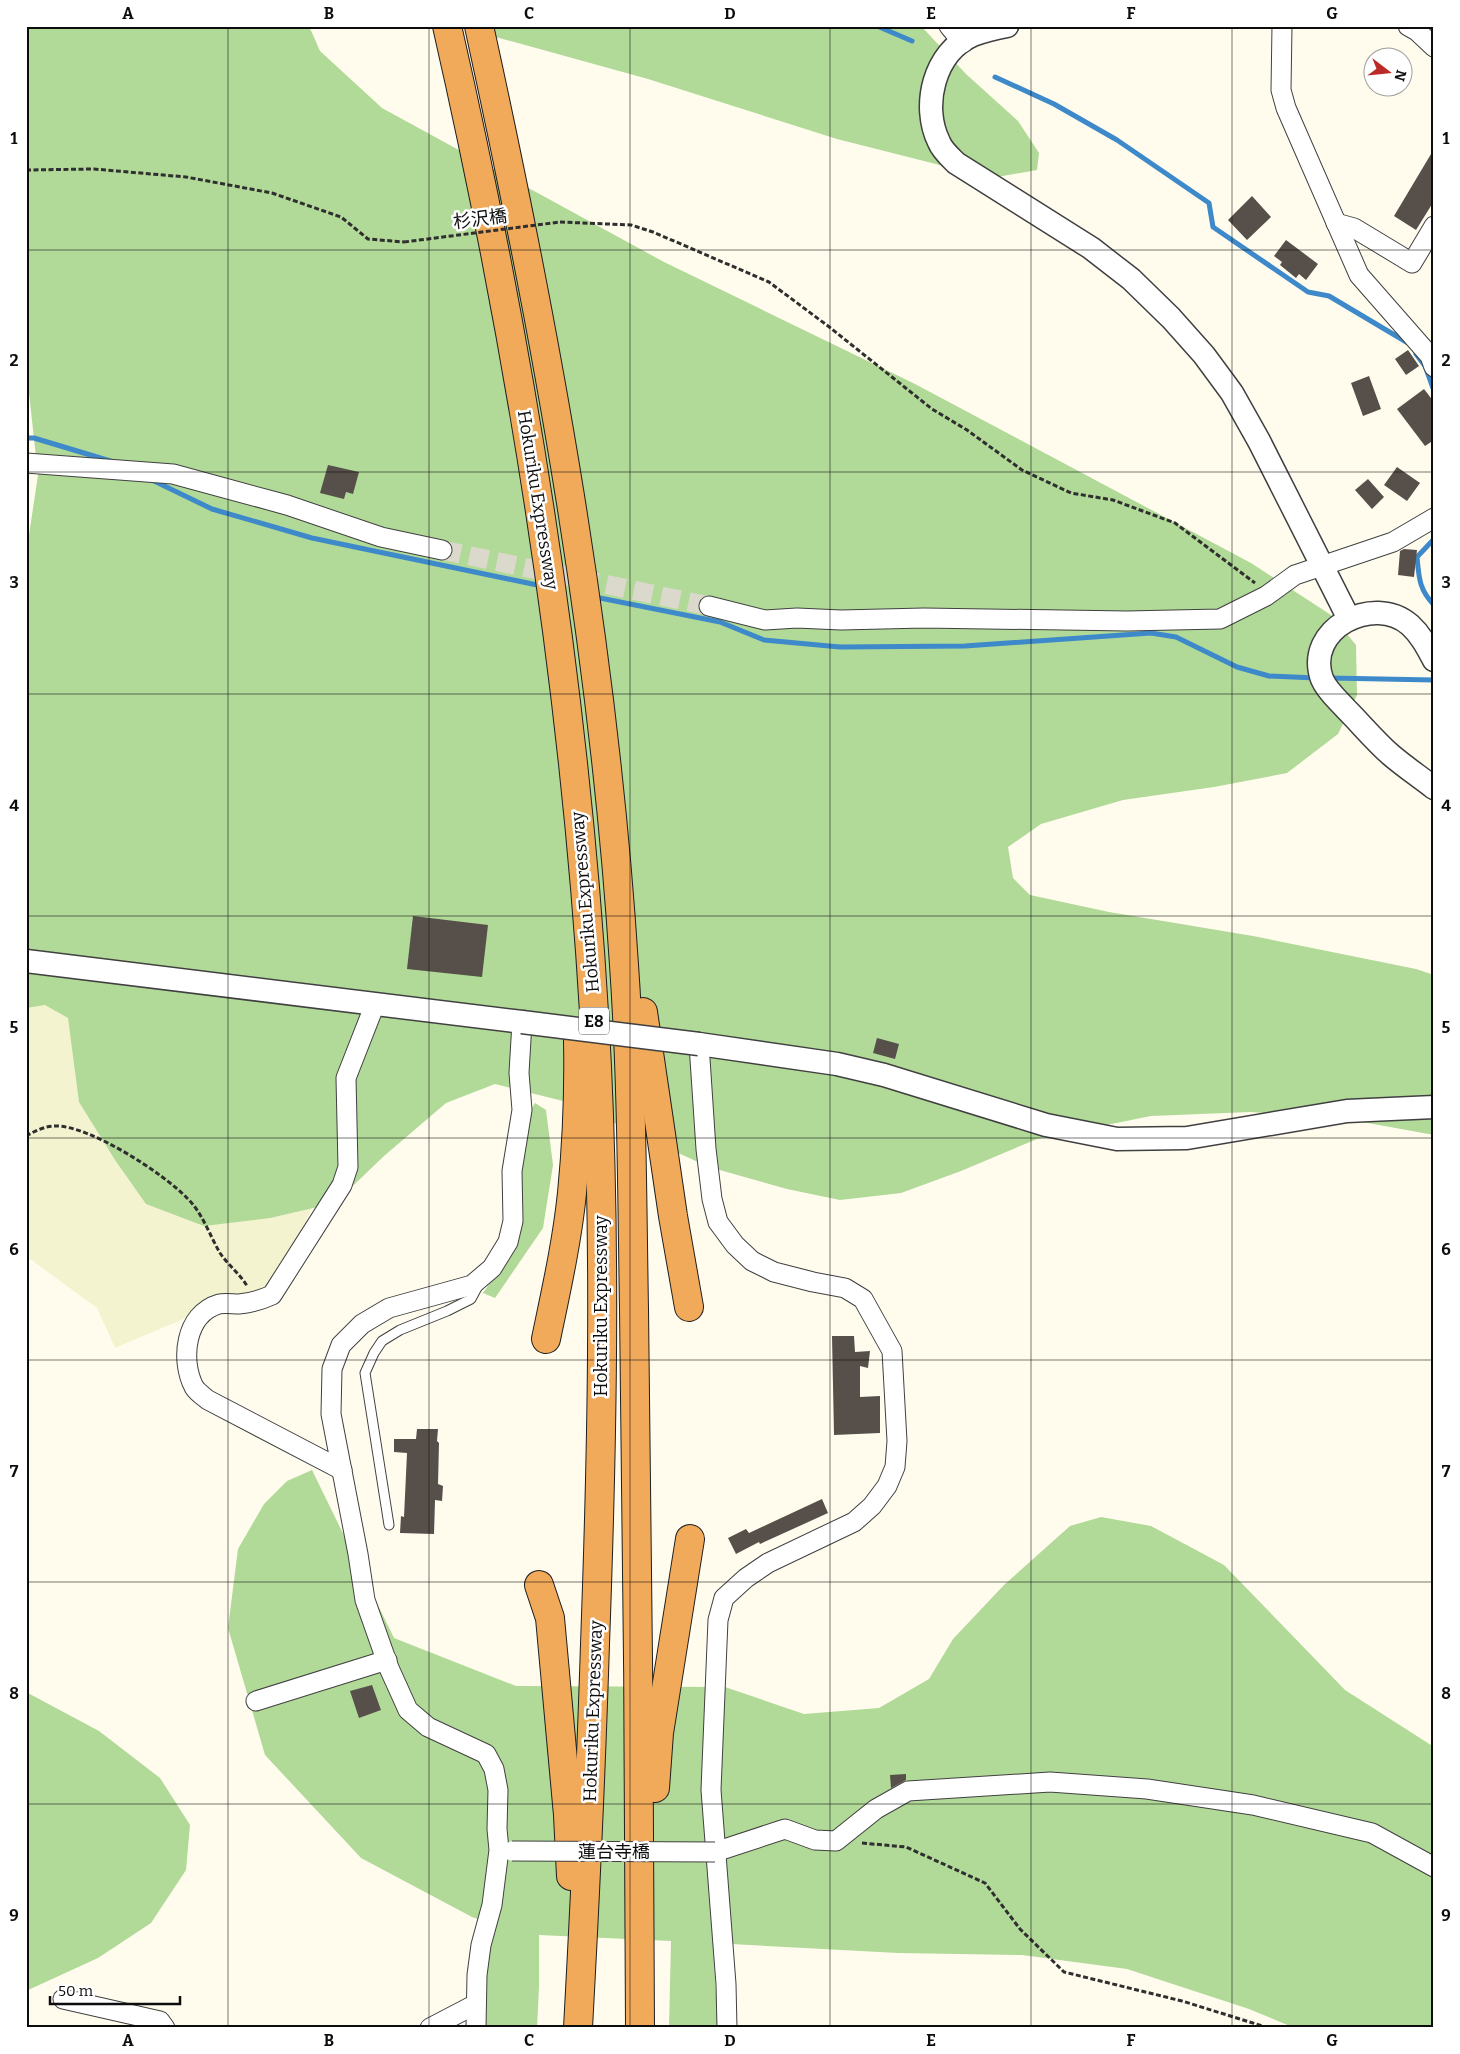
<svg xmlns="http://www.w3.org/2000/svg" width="1460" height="2054" viewBox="0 0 1460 2054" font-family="Bitter,'Noto Sans JP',serif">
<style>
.farmland{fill:#f4f3cf}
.forest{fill:#b1d998}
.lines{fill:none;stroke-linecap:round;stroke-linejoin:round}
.stream{stroke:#3d89ca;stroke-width:5}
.building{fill:#564f4a}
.minor-tunnel{stroke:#dbd8cc;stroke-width:19;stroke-dasharray:19 9;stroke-linecap:butt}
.service-casing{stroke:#404040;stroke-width:11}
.minor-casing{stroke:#404040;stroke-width:21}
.tertiary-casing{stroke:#404040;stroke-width:25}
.motorway-casing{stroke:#1e1e1e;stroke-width:30}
.path{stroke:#2f2f2f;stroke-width:3;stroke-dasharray:5 2.5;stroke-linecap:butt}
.service{stroke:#fff;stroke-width:9}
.minor{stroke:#fff;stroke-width:19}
.tertiary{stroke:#fff;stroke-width:22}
.motorway{stroke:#f1a95a;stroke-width:28}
.minor-bridge-casing{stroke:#404040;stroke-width:21;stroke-linecap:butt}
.tertiary-bridge-casing{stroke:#404040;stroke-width:25;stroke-linecap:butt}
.path-bridge{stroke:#2f2f2f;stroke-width:3;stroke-dasharray:5 2.5;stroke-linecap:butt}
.minor-bridge{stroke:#fff;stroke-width:19}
.tertiary-bridge{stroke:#fff;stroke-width:22}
.grid{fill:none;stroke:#0d0d0d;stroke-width:1;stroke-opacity:0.55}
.labels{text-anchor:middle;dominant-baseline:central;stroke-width:5;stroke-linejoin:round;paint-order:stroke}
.shield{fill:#fff;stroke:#565656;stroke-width:1}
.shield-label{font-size:16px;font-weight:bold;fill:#0d0d0d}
.street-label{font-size:18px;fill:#0d0d0d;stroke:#fff}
.neatline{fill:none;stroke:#0d0d0d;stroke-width:2}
.grid-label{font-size:16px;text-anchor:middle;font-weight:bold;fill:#0d0d0d}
</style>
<rect width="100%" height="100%" fill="#fffcee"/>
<polygon class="farmland" points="26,961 326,1179 272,1291 202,1311 115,1348 97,1308 30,1259 26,1260"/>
<g class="forest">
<polygon points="26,26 309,26 320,51 382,108 664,262 915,384 1251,563 1331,615 1356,645 1357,695 1338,734 1287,773 1214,787 1123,800 1041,824 1008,847 1013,878 1030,895 1109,912 1253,936 1416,969 1434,975 1434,1135 1346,1119 1250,1112 1151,1116 1037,1139 961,1171 901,1193 840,1200 787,1189 709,1167 623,1128 587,1107 495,1084 446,1103 384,1156 335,1203 270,1218 204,1226 146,1204 115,1160 79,1102 68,1018 45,1005 26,1008 26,555 38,475 26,366"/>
<polygon points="456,26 921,26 966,74 1018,121 1039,153 1037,170 991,178 837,139 648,79"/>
<polygon points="535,1103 546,1110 553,1165 543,1228 495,1298 483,1293 511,1253 528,1114"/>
<polygon points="312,1470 394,1638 516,1686 725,1687 804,1714 879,1708 929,1679 953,1639 1004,1585 1070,1526 1101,1517 1151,1526 1224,1565 1345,1690 1434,1747 1434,2028 1295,2028 1249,2009 1127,1969 1022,1955 898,1953 713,1943 718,2028 669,2028 671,1941 539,1935 539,1987 537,2028 486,2028 487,1977 493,1924 472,1917 361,1858 265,1755 228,1628 238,1549 264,1504 287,1481"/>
<polygon points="26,1692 99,1731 160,1778 190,1825 186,1870 151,1923 98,1958 26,1991"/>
</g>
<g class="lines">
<g class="stream">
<polyline points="877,26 912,41"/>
<polyline points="995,77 1054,104 1117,140 1209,203 1213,227 1308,292 1329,296 1408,343"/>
<polyline points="1416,354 1425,366 1434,391"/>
<polyline points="26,438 34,438 117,463"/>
<polyline points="152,480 212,509 312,538 542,586"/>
<path d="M 1434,539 L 1417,557 C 1419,578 1419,589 1434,605"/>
<polyline points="595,597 720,622 764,640 840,647 965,646 1151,633 1176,637 1237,667 1269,676 1316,678"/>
<polyline points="1329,678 1434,680"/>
</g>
</g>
<g class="building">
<polygon points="1434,149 1434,201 1416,230 1394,216"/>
<polygon points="1252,196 1271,217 1247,240 1228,220"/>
<polygon points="1286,240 1318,264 1306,280 1299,274 1296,278 1280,265 1282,262 1274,256"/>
<polygon points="1408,350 1419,366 1406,375 1395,359"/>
<polygon points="1369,376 1381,409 1363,416 1351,383"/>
<polygon points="1424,389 1434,402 1434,440 1425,446 1397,409"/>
<polygon points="328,465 359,472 353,494 346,492 344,499 320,493"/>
<polygon points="1397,467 1420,483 1407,501 1384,485"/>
<polygon points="1368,479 1384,497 1372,509 1355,490"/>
<polygon points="1404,549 1417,550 1414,577 1398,575 1400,551"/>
<polygon points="413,916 488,925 482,977 407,969"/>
<polygon points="877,1038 899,1044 895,1059 873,1053"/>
<polygon points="832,1336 854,1336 855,1352 870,1351 868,1368 860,1366 860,1397 880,1396 880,1433 834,1435"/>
<polygon points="417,1429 438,1429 437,1441 439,1443 438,1484 443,1486 442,1501 435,1500 434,1534 400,1533 401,1516 404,1517 407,1453 394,1452 394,1439 416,1439"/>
<polygon points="822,1499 828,1513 760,1544 759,1542 736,1554 728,1538 746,1529 749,1533"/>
<polygon points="372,1685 381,1710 359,1718 350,1691"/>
<polygon points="906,1774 906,1780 891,1788 890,1775"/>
</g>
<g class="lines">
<polyline class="minor-tunnel" points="442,550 709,606"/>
<g class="service-casing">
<polyline id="service" points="389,1525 365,1373 374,1353 382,1341 400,1330 447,1311 471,1299 479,1284"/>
</g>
<g class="minor-casing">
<g id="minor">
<polyline points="949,26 963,43"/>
<polyline points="1282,26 1281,90 1286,108 1359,275 1430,356 1434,367"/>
<polyline points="1408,26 1417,31 1434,47"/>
<polyline points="1336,223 1354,228 1412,263 1434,226"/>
<polyline points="26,463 173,474 287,505 381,537 442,550"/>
<polyline points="709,606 765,620 797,618 841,620 924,618 1127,621 1220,619 1266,596 1295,575 1393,542 1434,518"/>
<polyline points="699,1044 706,1149 712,1199 718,1222 735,1245 752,1261 774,1272 813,1282 845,1288 863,1299 892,1351 897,1441 895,1467 887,1486 872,1506 854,1522 768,1563 746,1578 724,1598 718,1620 711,1790 726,1984 727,2028"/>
<path d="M 342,1470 L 208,1400 C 203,1396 197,1392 194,1387 C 180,1360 185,1314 219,1304 C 225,1303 233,1304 239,1304 C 251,1303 261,1300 272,1295 L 342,1185 L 348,1167 L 346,1078 L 375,1004"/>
<polyline points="256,1701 387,1660"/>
<polyline points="715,1852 785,1829 815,1840 836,1841 876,1809 908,1791 1050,1782 1147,1789 1253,1805 1372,1833 1434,1867"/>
<polyline points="63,1999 160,2021 165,2028"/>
<polyline points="430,2028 476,2004"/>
<polyline points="476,2028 477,1975 481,1945 492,1905 499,1850 497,1829 498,1790 494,1769 486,1754 428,1727 408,1710 389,1668 365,1600 358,1554 331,1414 332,1369 341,1345 362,1324 389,1308 472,1285 492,1268 508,1242 513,1221 512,1171 522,1110 519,1073 522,1022"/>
</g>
</g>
<g class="tertiary-casing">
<g id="tertiary">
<path d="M 1007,26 C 996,28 984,31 973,35 C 934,52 921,106 939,142 C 942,150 950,157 956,163 L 1091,248 L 1131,279 L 1171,318 L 1204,355 L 1232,393 L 1259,441 L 1349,619"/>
<path d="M 1434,660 C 1427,647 1421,635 1410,625 C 1374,593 1304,629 1322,679 C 1327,691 1338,700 1346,709 C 1361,724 1375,741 1391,755 C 1405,767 1420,777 1434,788"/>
<polyline points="26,961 522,1022"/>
<polyline points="699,1044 837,1064 884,1075 1046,1125 1117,1139 1187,1138 1347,1111 1434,1107"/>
</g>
</g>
<g class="motorway-casing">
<g id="motorway">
<path d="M 447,26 C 525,368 580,716 597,1067 C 606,1259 602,1452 595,1644 C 591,1772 585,1900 578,2028"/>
<path d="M 479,26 C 547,336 604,649 624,965 C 632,1080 632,1195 634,1309 C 638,1549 639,1788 640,2028"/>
<polyline points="643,1012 673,1216 689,1307"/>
<path d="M 546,1339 C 556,1291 567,1242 572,1193 C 577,1142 579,1091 578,1041"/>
<polyline points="539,1585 550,1618 568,1815 571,1876"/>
<polyline points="655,1788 659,1733 690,1539"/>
</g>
</g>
<g class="path">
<polyline points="26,170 94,169 186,177 272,193 341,217 368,239 404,242"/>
<polyline points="560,222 631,225 653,232 769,282 828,326 932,409 967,430 1022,470 1071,493 1113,500 1175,523 1255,583"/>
<path d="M 26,1136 C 35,1131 45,1126 55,1126 C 89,1125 163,1173 187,1198 C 202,1212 210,1236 220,1253 C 228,1265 240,1274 247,1286"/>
<polyline points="862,1843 906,1847 985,1883 1020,1929 1064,1972 1182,2001 1269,2028"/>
</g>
<use href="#service" class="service"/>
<use href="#minor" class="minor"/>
<use href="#tertiary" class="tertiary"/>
<use href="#motorway" class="motorway"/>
<g class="minor-bridge-casing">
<polyline id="minor-bridge" points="512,1851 715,1852"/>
</g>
<g class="tertiary-bridge-casing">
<polyline id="tertiary-bridge" points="522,1022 699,1044"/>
</g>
<polyline class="path-bridge" points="404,242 560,222"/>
<use href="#minor-bridge" class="minor-bridge"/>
<use href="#tertiary-bridge" class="tertiary-bridge"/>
</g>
<path class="grid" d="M 228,26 L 228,2028M 429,26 L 429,2028M 630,26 L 630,2028M 830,26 L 830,2028M 1031,26 L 1031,2028M 1232,26 L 1232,2028M 26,250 L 1434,250M 26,472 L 1434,472M 26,694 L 1434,694M 26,916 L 1434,916M 26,1138 L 1434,1138M 26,1360 L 1434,1360M 26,1582 L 1434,1582M 26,1804 L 1434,1804"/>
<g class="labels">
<rect class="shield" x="579" y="1007.5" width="30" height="27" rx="4"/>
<g class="shield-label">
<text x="594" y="1021">E8</text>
</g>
<g class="street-label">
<text transform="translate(480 219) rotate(-7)">杉沢橋</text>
<text transform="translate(538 500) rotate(81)">Hokuriku Expressway</text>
<text transform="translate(585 902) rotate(-95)">Hokuriku Expressway</text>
<text transform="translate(601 1306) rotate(-90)">Hokuriku Expressway</text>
<text transform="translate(593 1711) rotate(-88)">Hokuriku Expressway</text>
<text x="614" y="1852">蓮台寺橋</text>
</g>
</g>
<rect width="1460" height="2054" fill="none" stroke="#ffffff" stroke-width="55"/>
<g transform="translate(1388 72) rotate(106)"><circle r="24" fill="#ffffff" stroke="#9e9e9e"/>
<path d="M0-4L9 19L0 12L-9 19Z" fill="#ba2b28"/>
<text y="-8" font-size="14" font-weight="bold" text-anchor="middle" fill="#0d0d0d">N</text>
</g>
<path d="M50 1996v8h130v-8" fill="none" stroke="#0d0d0d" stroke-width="2.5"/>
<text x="58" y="1996" font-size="15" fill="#0d0d0d" stroke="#ffffff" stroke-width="4" paint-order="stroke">50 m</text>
<rect x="28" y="28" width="1404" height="1998" class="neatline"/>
<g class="grid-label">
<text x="128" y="19">A</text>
<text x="329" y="19">B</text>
<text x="529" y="19">C</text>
<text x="730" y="19">D</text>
<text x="931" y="19">E</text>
<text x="1131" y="19">F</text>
<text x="1332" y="19">G</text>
<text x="14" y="144">1</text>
<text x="1446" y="144">1</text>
<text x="14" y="366">2</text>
<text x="1446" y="366">2</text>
<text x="14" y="588">3</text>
<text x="1446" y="588">3</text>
<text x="14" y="811">4</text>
<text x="1446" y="811">4</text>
<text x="14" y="1033">5</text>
<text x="1446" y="1033">5</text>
<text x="14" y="1255">6</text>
<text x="1446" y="1255">6</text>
<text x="14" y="1477">7</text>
<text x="1446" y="1477">7</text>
<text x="14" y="1699">8</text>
<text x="1446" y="1699">8</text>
<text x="14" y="1921">9</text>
<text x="1446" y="1921">9</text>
<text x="128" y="2046">A</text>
<text x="329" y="2046">B</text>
<text x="529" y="2046">C</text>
<text x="730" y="2046">D</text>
<text x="931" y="2046">E</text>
<text x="1131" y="2046">F</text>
<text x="1332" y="2046">G</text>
</g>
</svg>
